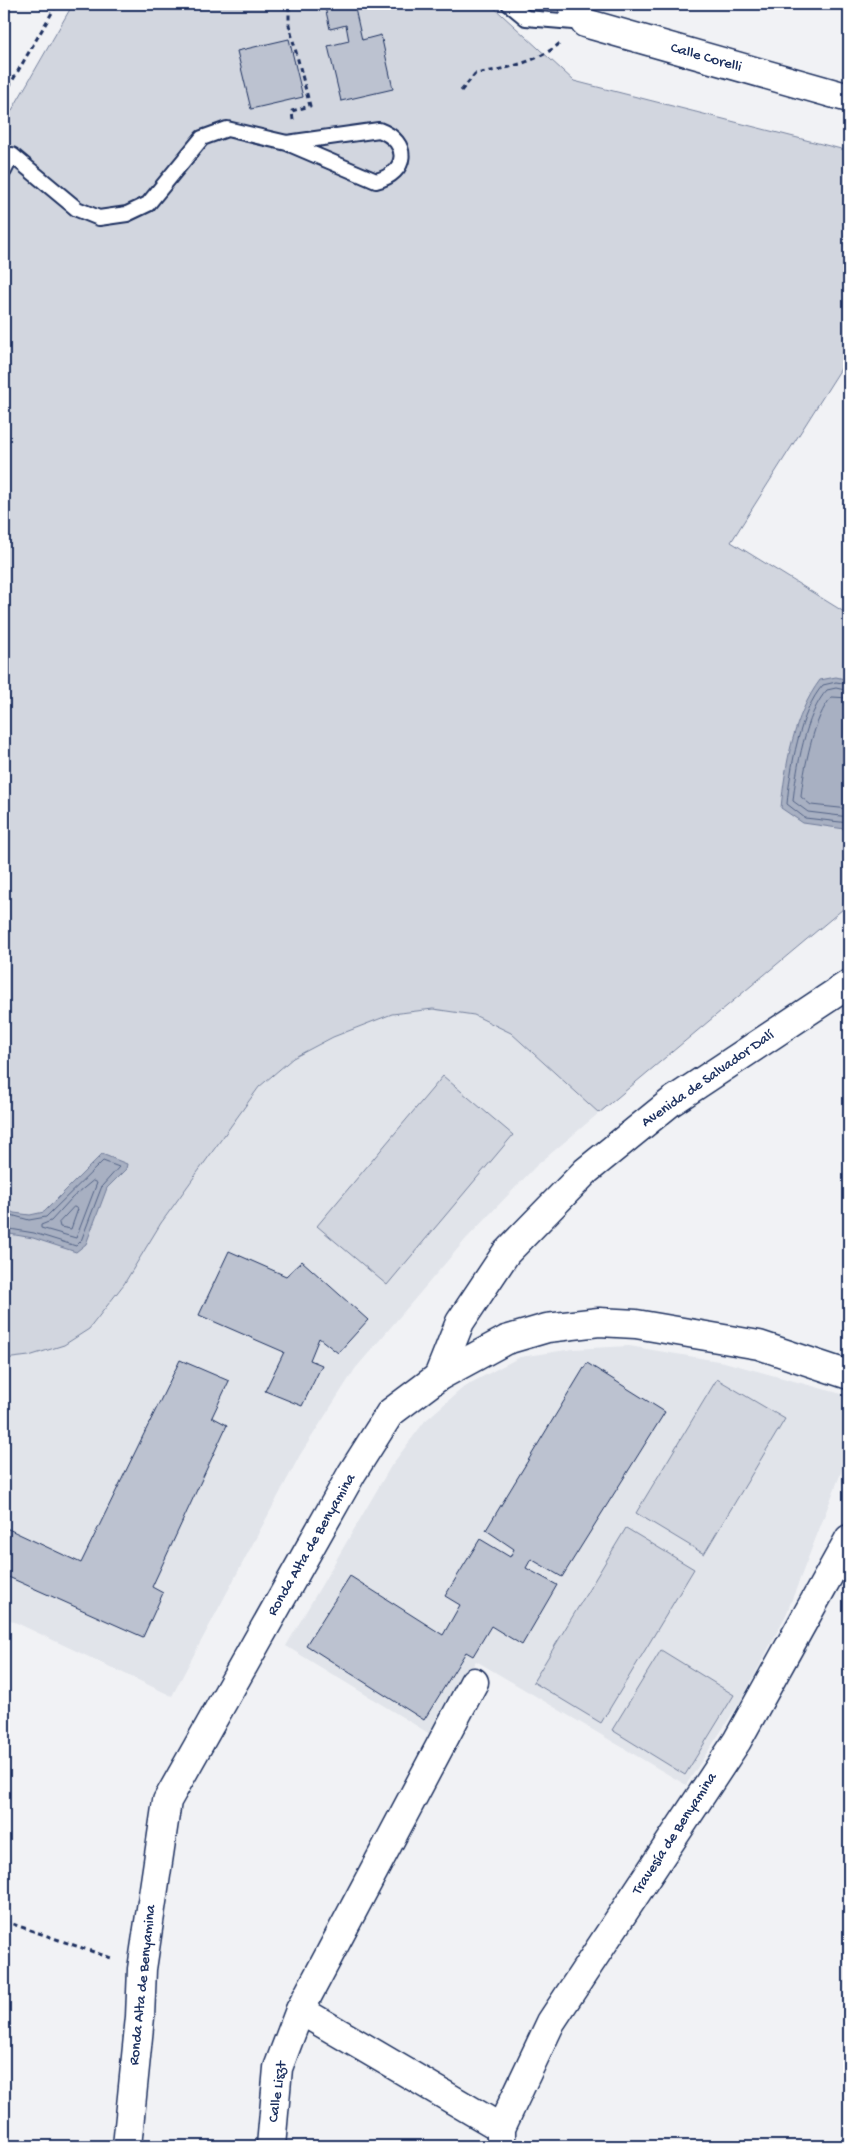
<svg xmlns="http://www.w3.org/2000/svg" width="853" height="2150" viewBox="0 0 853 2150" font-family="'Gochi Hand',sans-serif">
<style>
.built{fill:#e1e4ea}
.green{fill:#d2d6df;stroke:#76829e}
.water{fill:#a8b0c2;stroke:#707c9a}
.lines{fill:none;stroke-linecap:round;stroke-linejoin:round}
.shore{stroke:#536386;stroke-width:1}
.building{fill:#bcc2d0;stroke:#1b2f5e}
.lane-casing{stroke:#1b2f5e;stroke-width:18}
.street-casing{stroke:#1b2f5e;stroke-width:31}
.path{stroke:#1b2f5e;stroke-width:3;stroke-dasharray:5 4;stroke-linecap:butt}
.lane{stroke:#fff;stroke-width:14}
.street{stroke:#fff;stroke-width:28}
.labels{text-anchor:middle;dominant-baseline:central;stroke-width:4.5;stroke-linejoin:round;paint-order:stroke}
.street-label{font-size:15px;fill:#1b2f5e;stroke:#fff}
</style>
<rect width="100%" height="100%" fill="#f1f2f5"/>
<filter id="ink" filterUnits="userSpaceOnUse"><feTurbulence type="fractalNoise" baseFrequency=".02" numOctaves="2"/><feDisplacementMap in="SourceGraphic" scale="10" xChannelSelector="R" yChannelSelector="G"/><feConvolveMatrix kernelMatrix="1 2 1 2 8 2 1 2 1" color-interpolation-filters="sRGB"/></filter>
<g filter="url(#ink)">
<g class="built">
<polygon points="433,1009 474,1015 511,1033 599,1113 536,1166 466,1239 355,1369 300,1455 172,1696 4,1617 4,1359 29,1356 89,1329 124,1284 161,1223 227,1131 259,1087 293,1058 333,1037 392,1014"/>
<polygon points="629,1346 724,1362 849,1396 849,1452 786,1615 742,1699 686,1785 476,1661 430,1734 286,1646 391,1466 425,1421 465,1386 520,1357 573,1349"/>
</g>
<g class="green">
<polygon points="490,4 574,81 849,151 849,356 731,542 849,615 849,904 599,1113 511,1033 474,1015 433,1009 392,1014 333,1037 293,1058 259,1087 161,1223 124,1284 89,1329 64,1345 29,1356 4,1359 4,124 73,4"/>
<polygon points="443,1076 513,1135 387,1285 317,1226"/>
<polygon points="717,1379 785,1419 704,1554 636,1513"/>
<polygon points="626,1528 694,1569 601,1723 533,1682"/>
<polygon points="661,1650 734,1695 685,1775 612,1730"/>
</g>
<g class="water">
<path d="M 836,677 L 849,680 L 849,828 L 845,829 L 803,823 L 781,808 C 785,765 794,715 820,680 Z"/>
<polygon points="102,1154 127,1164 126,1169 107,1188 86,1244 76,1252 33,1238 4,1233 4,1208 14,1213 30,1215 44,1212"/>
</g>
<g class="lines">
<g class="shore">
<path d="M 849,684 L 836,682 L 823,685 C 800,710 790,770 787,804 L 805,818 L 849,823"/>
<path d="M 849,691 L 836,688 L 827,690 C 806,712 796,771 793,801 L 808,812 L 849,817"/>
<path d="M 849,698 L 832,697 C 814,714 803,773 801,797 L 811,805 L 849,809"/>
<polygon points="93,1181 97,1183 76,1238 41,1228 41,1225 51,1221 72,1198"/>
<polygon points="74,1207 78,1209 71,1229 60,1227 59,1223"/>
<polyline points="4,1213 29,1220 46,1217 103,1161 119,1167 102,1186 81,1241 76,1246 34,1233 4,1228"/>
</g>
</g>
<g class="building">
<polygon points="339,4 354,4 362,40 381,35 393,89 341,101 328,46 349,41 346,25 330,29 325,7"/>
<polygon points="289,39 303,97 251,109 237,51"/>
<polygon points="229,1251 286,1276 302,1261 368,1320 338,1353 319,1338 310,1360 322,1365 302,1406 265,1391 284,1352 199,1315"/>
<polygon points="180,1360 229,1381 212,1417 227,1425 152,1587 163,1593 143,1637 4,1575 4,1527 81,1563"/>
<polygon points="587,1363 665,1412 562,1577 531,1559 526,1568 557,1585 522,1645 491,1626 473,1656 466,1652 424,1720 306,1645 350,1576 443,1635 460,1605 445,1596 480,1539 510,1557 514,1549 486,1530"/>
</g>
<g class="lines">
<g class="lane-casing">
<g id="lane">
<polyline points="509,4 526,18 585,23"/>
<path d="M 4,171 L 12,155 L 77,209 L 99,218 L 127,214 L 148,204 L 202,138 L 227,129 L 287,143 L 376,181 C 408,173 411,142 379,130 L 287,143"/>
</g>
</g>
<g class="street-casing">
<g id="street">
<polyline points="572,4 585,23 849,98"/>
<polyline points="438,1377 460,1322 506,1253 586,1171 671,1102 849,984"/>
<polyline points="300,2010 501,2128"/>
<polyline points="127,2146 140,2017 142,1969 167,1801 352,1473 390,1413 438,1377 506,1340 547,1328 599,1322 636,1324 759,1345 849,1375"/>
<polyline points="271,2146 278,2068 300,2010 474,1682"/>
<polyline points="501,2146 501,2128 551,2022 737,1741 849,1539"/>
</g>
</g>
<g class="path">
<path d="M 461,91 L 475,74 C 503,69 536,63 559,44"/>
<polyline points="4,95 57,4"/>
<polyline points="293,120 292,111 310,106 289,25 289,8 295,4"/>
<polyline points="4,1921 114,1959"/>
</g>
<use href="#lane" class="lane"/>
<use href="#street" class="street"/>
</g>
</g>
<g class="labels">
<g class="street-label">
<text transform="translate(706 58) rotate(16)">Calle Corelli</text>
<text transform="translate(708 1079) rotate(-35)">Avenida de Salvador Dalí</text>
<text transform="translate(312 1545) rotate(-60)">Ronda Alta de Benyamina</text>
<text transform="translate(675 1834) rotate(-57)">Travesía de Benyamina</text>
<text transform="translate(143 1985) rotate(-84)">Ronda Alta de Benyamina</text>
<text transform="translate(278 2092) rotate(-82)">Calle Liszt</text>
</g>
</g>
<rect width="853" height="2150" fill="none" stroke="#fff" stroke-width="20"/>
<rect x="10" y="10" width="833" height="2130" fill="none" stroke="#1b2f5e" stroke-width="2" filter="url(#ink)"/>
</svg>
